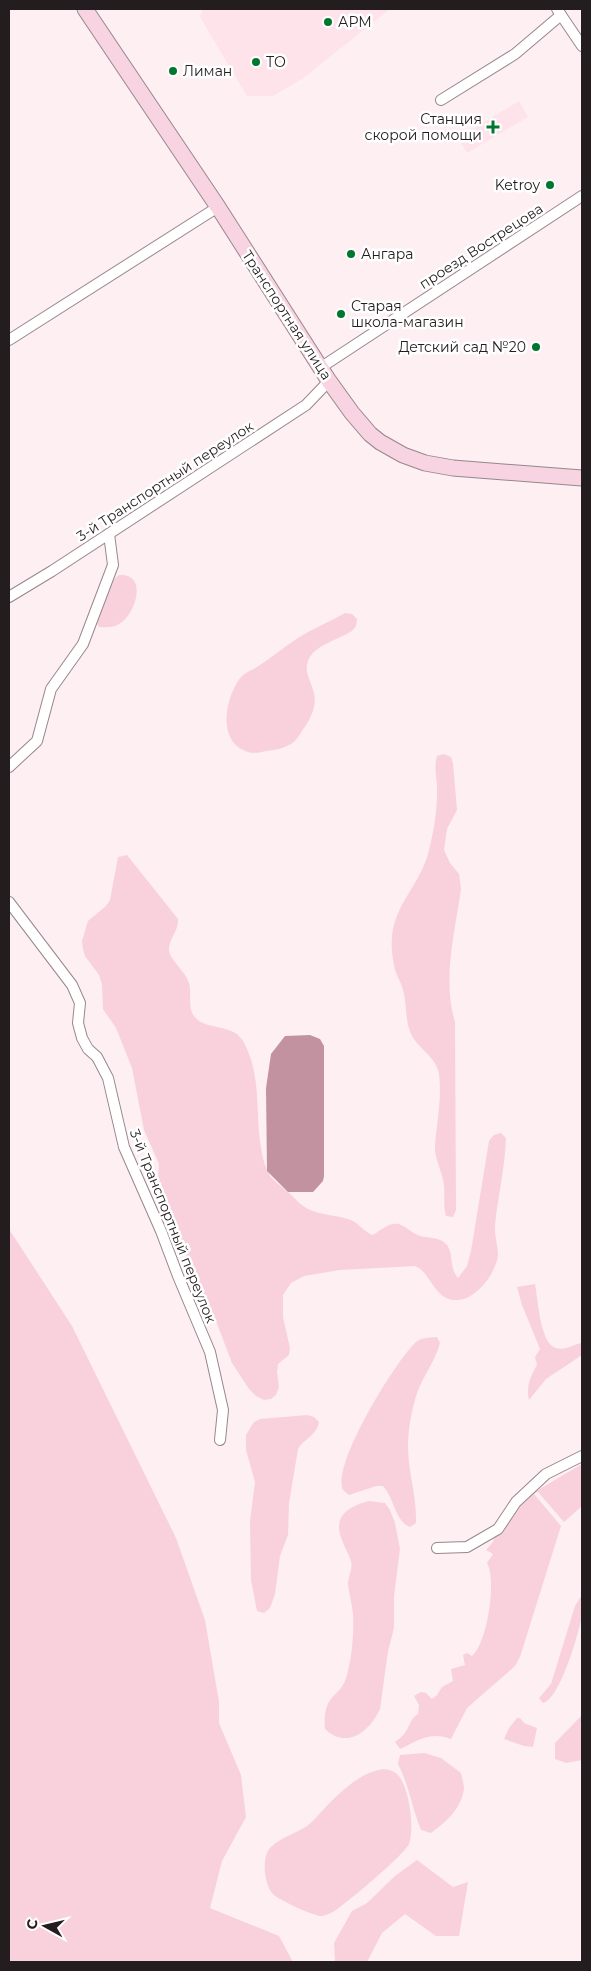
<svg xmlns="http://www.w3.org/2000/svg" width="591" height="1971" viewBox="0 0 591 1971" font-family="Montserrat,sans-serif">
<style>
.built{fill:#fee3eb}
.green{fill:#f8d1dd}
.water{fill:#c292a1}
.lines{fill:none;stroke-linecap:round;stroke-linejoin:round}
.street-casing{stroke:#97878c;stroke-width:12}
.secondary-casing{stroke:#97878c;stroke-width:17}
.street{stroke:#fff;stroke-width:10}
.secondary{stroke:#f8d3e1;stroke-width:15}
.poi-dot{fill:#00772e;stroke:#fff;stroke-width:2}
.labels{text-anchor:middle;dominant-baseline:central;stroke-width:5;stroke-linejoin:round;paint-order:stroke}
.poi-label{font-size:14px;fill:#231d1f;stroke:#fff;text-anchor:start}
.street-label{font-size:14px;fill:#231d1f;stroke:#fff}
</style>
<rect width="100%" height="100%" fill="#feeff3"/>
<g class="built">
<polygon points="203,9 390,9 302,79 273,96 247,96 200,17"/>
<polygon points="519,101 528,117 467,153 458,138"/>
</g>
<g class="green">
<path d="M 119,575 C 148,573 136,612 122,622 C 116,627 107,628 99,627 L 96,621 C 102,606 106,584 119,575 Z"/>
<path d="M 345,613 L 352,614 L 357,619 L 356,626 L 352,631 C 341,638 319,645 312,654 C 301,668 310,678 314,693 C 317,706 311,718 304,728 C 300,734 296,742 289,745 C 282,749 274,750 267,751 C 261,752 254,754 248,752 C 216,742 225,697 241,677 C 245,673 252,670 257,667 C 271,658 284,647 298,638 C 312,629 329,622 345,613 Z"/>
<path d="M 444,754 L 451,757 L 453,763 L 457,810 L 447,829 L 444,850 L 450,863 L 459,874 L 461,889 C 455,932 442,979 455,1022 L 456,1210 L 453,1217 L 446,1216 C 443,1205 445,1196 444,1186 C 443,1172 434,1159 435,1145 C 437,1121 442,1098 439,1074 C 436,1056 418,1049 411,1034 C 405,1021 407,1004 403,990 C 401,981 395,974 394,965 C 382,907 420,894 430,846 C 434,830 437,810 437,793 C 438,781 433,768 437,756 Z"/>
<path d="M 127,855 L 178,919 C 179,931 168,940 169,951 C 171,961 185,971 189,983 C 193,998 184,1014 203,1023 C 216,1029 234,1026 243,1041 C 266,1081 251,1129 267,1170 C 270,1179 281,1186 288,1192 C 294,1197 300,1205 308,1209 C 321,1215 334,1215 348,1219 C 358,1221 363,1232 373,1235 C 379,1231 387,1225 393,1224 C 403,1222 409,1232 418,1235 C 427,1239 440,1236 447,1245 C 454,1255 449,1268 458,1278 L 467,1266 L 471,1251 L 489,1141 L 494,1135 L 501,1133 L 506,1138 C 505,1167 498,1196 495,1225 C 494,1235 498,1245 498,1255 C 496,1275 471,1307 449,1299 C 432,1293 430,1272 415,1266 L 340,1270 L 304,1276 L 291,1283 L 283,1295 L 283,1317 L 290,1348 L 289,1355 L 278,1364 L 277,1372 L 279,1387 L 276,1395 L 271,1399 L 264,1400 L 256,1396 L 249,1389 L 232,1363 L 216,1321 L 200,1295 L 174,1219 L 162,1193 L 158,1179 L 159,1164 L 144,1130 L 132,1068 L 116,1028 L 103,1009 L 102,984 L 99,975 L 85,956 L 83,949 L 82,941 L 88,921 L 106,906 L 110,900 L 118,857 Z"/>
<polygon points="9,1229 72,1326 176,1538 205,1620 219,1702 219,1723 241,1775 246,1817 222,1861 210,1908 279,1936 293,1962 9,1962"/>
<path d="M 535,1284 C 538,1299 540,1344 556,1348 C 566,1351 573,1344 582,1343 L 582,1355 L 546,1379 L 529,1400 C 526,1386 530,1377 537,1365 L 535,1357 L 540,1349 L 522,1305 L 517,1287 Z"/>
<path d="M 437,1337 L 440,1343 C 435,1363 420,1379 415,1400 C 411,1413 408,1432 408,1446 C 408,1472 417,1497 416,1523 L 410,1527 C 394,1520 395,1499 383,1486 L 376,1486 L 349,1495 C 348,1494 344,1491 343,1490 C 331,1465 396,1361 415,1343 C 421,1337 429,1338 437,1337 Z"/>
<path d="M 307,1415 L 314,1417 L 319,1422 C 316,1436 305,1438 298,1449 L 289,1503 L 288,1535 L 280,1556 L 275,1594 L 270,1608 L 264,1613 L 257,1611 L 251,1580 L 250,1521 L 255,1482 L 246,1450 L 246,1435 L 254,1422 L 260,1419 Z"/>
<path d="M 582,1464 L 582,1506 L 564,1522 L 538,1492 L 534,1494 L 561,1526 L 520,1657 L 515,1666 L 467,1708 L 451,1739 C 430,1731 419,1740 400,1749 L 395,1742 C 411,1732 407,1721 418,1714 L 419,1705 L 414,1696 L 421,1692 L 426,1693 L 432,1699 L 437,1695 L 442,1687 L 453,1681 L 451,1669 L 465,1665 L 463,1655 L 467,1653 L 472,1656 C 487,1644 497,1580 487,1563 L 493,1554 L 486,1550 L 493,1542 L 494,1538 L 526,1497 Z"/>
<path d="M 369,1501 L 385,1503 L 390,1510 L 395,1523 L 400,1549 L 394,1596 L 394,1628 L 388,1651 L 380,1709 C 370,1731 347,1750 325,1729 C 322,1692 341,1699 347,1675 C 352,1658 354,1632 353,1614 C 352,1604 349,1594 348,1584 C 348,1576 353,1569 351,1561 C 349,1554 344,1547 342,1540 C 332,1516 349,1506 369,1501 Z"/>
<path d="M 582,1595 C 582,1602 583,1609 582,1615 C 579,1633 560,1699 543,1703 L 539,1698 L 551,1684 L 575,1606 Z"/>
<polygon points="582,1715 582,1760 566,1763 555,1759 555,1743"/>
<polygon points="517,1718 520,1718 524,1723 537,1728 533,1747 524,1746 504,1739 509,1728"/>
<path d="M 424,1753 L 441,1758 L 461,1773 C 462,1778 464,1784 464,1789 C 461,1809 446,1822 431,1833 L 421,1830 C 412,1808 409,1785 398,1764 L 400,1755 Z"/>
<path d="M 384,1769 C 390,1770 394,1771 398,1775 C 409,1787 415,1828 409,1844 C 405,1854 348,1902 336,1910 C 333,1912 327,1915 322,1916 C 317,1917 290,1905 284,1901 C 280,1899 274,1896 272,1893 C 264,1883 261,1856 271,1847 C 281,1837 295,1834 307,1826 C 313,1822 318,1815 323,1810 C 339,1793 360,1772 384,1769 Z"/>
<polygon points="417,1860 453,1887 468,1882 459,1936 436,1936 405,1914 382,1933 367,1962 335,1962 334,1943 352,1911 367,1903 395,1876"/>
</g>
<polygon class="water" points="310,1035 320,1039 324,1046 324,1176 323,1181 313,1192 288,1192 267,1171 266,1088 271,1054 285,1036"/>
<g class="lines">
<g class="street-casing">
<g id="street">
<polyline points="557,9 582,46"/>
<polyline points="441,100 515,54 561,15"/>
<polyline points="9,340 218,207"/>
<polyline points="320,368 582,196"/>
<polyline points="9,597 52,571 306,405 329,381"/>
<polyline points="9,767 37,741 51,689 83,644 113,565 109,534"/>
<polyline points="9,902 72,985 80,1003 78,1023 82,1038 88,1049 97,1057 108,1078 124,1147 161,1231 178,1276 210,1352 223,1410 220,1440"/>
<polyline points="437,1548 467,1547 498,1529 516,1502 546,1474 582,1456"/>
</g>
</g>
<g class="secondary-casing">
<polyline id="secondary" points="85,9 218,207 329,381 352,413 370,434 380,442 403,455 425,463 453,468 582,478"/>
</g>
<use href="#street" class="street"/>
<use href="#secondary" class="secondary"/>
</g>
<g class="poi-dot">
<circle cx="328" cy="22" r="5"/>
<circle cx="256" cy="62" r="5"/>
<circle cx="173" cy="71" r="5"/>
<path d="M490.5 119.5h5v5h5v5h-5v5h-5v-5h-5v-5h5z"/>
<circle cx="550" cy="185" r="5"/>
<circle cx="351" cy="254" r="5"/>
<circle cx="341" cy="314" r="5"/>
<circle cx="536" cy="347" r="5"/>
</g>
<g class="labels">
<g class="poi-label">
<text x="338" y="22">АРМ</text>
<text x="266" y="62">ТО</text>
<text x="183" y="71">Лиман</text>
<text x="482" y="119" text-anchor="end">Станция<tspan x="482" dy="16">скорой помощи</tspan></text>
<text x="540" y="185" text-anchor="end">Ketroy</text>
<text x="361" y="254">Ангара</text>
<text x="351" y="306">Старая<tspan x="351" dy="16">школа-магазин</tspan></text>
<text x="526" y="347" text-anchor="end">Детский сад №20</text>
</g>
<g class="street-label">
<text transform="translate(481 246) rotate(-33)">проезд Вострецова</text>
<text transform="translate(287 315) rotate(57)">Транспортная улица</text>
<text transform="translate(165 481) rotate(-33)">3-й Транспортный переулок</text>
<text transform="translate(173 1226) rotate(68)">3-й Транспортный переулок</text>
</g>
</g>
<rect width="591" height="1971" fill="none" stroke="#231d1f" stroke-width="20"/>
<g transform="translate(45 1926) rotate(278)" stroke="#ffffff" stroke-width="4" paint-order="stroke">
<path d="M0-4L9 19L0 12L-9 19Z" fill="#231d1f"/>
<text y="-8" font-size="14" font-weight="bold" text-anchor="middle" fill="#231d1f">С</text>
</g>
</svg>
